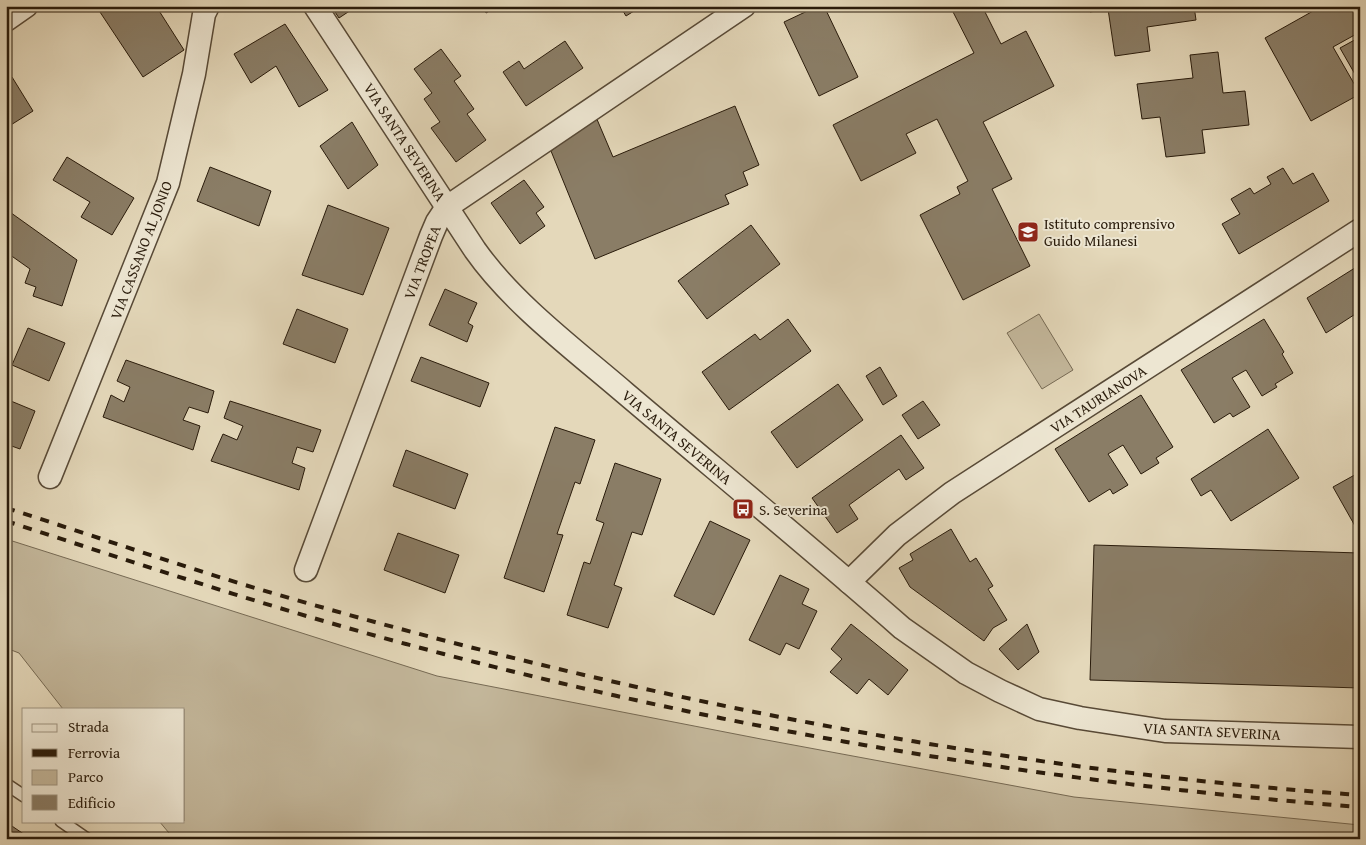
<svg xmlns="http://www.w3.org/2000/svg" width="1366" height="845" viewBox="0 0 1366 845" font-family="'Gentium Book Plus',serif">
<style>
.green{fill:#c4b89c;stroke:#766a54}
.building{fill:#8a7d66;stroke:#291b0b}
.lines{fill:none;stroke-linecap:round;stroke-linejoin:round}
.lane-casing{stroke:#584a37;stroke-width:14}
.street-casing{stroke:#584a37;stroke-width:25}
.lane{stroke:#ede6d2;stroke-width:11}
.street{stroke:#ede6d2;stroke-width:22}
.rail{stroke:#291b0b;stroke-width:4;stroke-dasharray:9 9;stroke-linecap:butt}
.labels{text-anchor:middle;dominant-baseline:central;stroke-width:4;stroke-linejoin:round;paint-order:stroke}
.street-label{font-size:15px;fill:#291b0b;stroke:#ede6d2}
.poi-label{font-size:15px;fill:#291b0b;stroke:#ede6d2;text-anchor:start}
</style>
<rect width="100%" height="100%" fill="#e4d8ba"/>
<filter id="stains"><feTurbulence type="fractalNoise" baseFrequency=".004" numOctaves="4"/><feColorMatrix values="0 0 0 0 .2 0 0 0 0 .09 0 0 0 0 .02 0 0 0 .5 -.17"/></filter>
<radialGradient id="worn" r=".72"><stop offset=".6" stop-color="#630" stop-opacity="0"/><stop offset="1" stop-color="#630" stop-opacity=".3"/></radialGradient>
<g class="green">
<polygon points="1039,314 1073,370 1042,389 1007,333"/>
<polygon points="6,539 437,676 761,739 1074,797 1360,825 1360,839 174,839 159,821 184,821 184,709 63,709 19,653 6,648"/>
</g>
<g class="building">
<polygon points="96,6 156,6 184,50 143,77"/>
<polygon points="331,6 357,6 339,18"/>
<polygon points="483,6 498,6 486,13"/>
<polygon points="620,6 642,6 626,16"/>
<polygon points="818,6 824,6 858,77 819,96 784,22"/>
<polygon points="950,6 982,6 1001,44 1026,31 1054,86 983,122 1012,179 992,189 1030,266 963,300 920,215 960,194 957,187 968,181 937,119 906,134 916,153 861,181 833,125 974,53"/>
<polygon points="1089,6 1194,6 1196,20 1147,27 1150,51 1115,56 1108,9 1090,12"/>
<polygon points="1322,6 1360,6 1360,32 1333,47 1360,94 1311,121 1265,38"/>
<polygon points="285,24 328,90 299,107 276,66 251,83 234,54"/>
<polygon points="1360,37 1360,83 1340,48"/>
<polygon points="565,41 583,68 526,106 503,72 519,61 524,69"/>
<polygon points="441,49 461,76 454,81 474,109 467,114 486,140 456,162 431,128 440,122 424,99 432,93 414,69"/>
<polygon points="1218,52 1223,93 1245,91 1249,125 1202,130 1205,153 1166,157 1160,117 1142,119 1137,84 1193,78 1190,55"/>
<polygon points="12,77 33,111 6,128 6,81"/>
<polygon points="735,106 759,165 743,172 748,185 725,195 729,204 595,259 551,151 596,117 613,157"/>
<polygon points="352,122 378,165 348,189 320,146"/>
<polygon points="67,157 134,198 112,235 81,217 90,202 53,180"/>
<polygon points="210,167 271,191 259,226 197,201"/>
<polygon points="1283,168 1293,184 1313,173 1329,201 1239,254 1222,224 1240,214 1231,199 1250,188 1254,194 1271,184 1267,177"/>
<polygon points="524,180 544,207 536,213 545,226 520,244 491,203"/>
<polygon points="328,205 389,228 363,295 302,275"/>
<polygon points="7,210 77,260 62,306 33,296 36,287 25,283 30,269 6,252"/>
<polygon points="751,225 780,264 707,319 678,281"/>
<polygon points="1358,266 1360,269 1360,311 1326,333 1307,298"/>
<polygon points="445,289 477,303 468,323 473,326 467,342 429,325"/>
<polygon points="297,309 348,329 335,363 283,344"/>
<polygon points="788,319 811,351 729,410 702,372 755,334 760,340"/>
<polygon points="1264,319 1284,352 1282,354 1293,373 1275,384 1277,387 1262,396 1246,370 1232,378 1250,407 1233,417 1230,413 1214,423 1181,370"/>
<polygon points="28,328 65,343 49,381 12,365"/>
<polygon points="421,357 489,383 480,407 411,381"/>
<polygon points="126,360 214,391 208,413 189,407 183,420 200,426 193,450 103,417 111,395 124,402 130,387 117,381"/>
<polygon points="880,367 897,396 883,405 866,376"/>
<polygon points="838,384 863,420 797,468 771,432"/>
<polygon points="1141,395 1173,447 1156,458 1159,463 1141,474 1123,445 1108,454 1128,485 1113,494 1110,489 1089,502 1055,449"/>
<polygon points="6,399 35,411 20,449 6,444"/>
<polygon points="230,401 321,430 313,452 297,447 292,463 305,468 299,490 211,461 223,434 237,440 243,426 224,418"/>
<polygon points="923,401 940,425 918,439 902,415"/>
<polygon points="555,427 595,440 580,484 575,482 557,534 563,535 544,592 504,578"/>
<polygon points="1268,429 1299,478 1231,521 1211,490 1201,496 1191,479"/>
<polygon points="901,435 924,468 906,480 899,469 849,505 858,519 837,533 812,498"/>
<polygon points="406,450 468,474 455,509 393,486"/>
<polygon points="615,463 661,479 642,535 632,532 614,585 622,588 608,628 567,615 584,562 590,564 604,523 596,520"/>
<polygon points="1360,472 1360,533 1359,533 1333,487"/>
<polygon points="710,521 750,540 714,615 674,596"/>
<polygon points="951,529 970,562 976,558 993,586 988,589 1007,620 993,628 984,641 910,587 899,568 913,560 910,554"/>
<polygon points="398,533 459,555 445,593 384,570"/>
<polygon points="1094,545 1360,553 1360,688 1090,680"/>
<polygon points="780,575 809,589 802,604 817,611 799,649 786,643 780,655 749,640"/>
<polygon points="851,624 908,670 888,695 869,679 857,694 830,672 842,659 831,649"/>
<polygon points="1027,624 1039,652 1018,670 999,649"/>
<polygon points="6,822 31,839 6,839"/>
</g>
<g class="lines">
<g class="lane-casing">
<g id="lane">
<polyline points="6,784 24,796"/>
<polyline points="61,821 87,839"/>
</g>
</g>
<g class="street-casing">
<g id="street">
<path d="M 315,6 L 475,250 C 513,304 575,350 625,393 C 717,471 811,548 902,628 L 966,673 L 1000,691 L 1039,709 L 1080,718 L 1165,731 L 1360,737"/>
<polyline points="6,20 26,6"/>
<polyline points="50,477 168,183 194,74 204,14 208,6"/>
<polyline points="306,570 431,236 437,222 447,207 744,6"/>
<polyline points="849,582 897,535 952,493 1360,230"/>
</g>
</g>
<use href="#lane" class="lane"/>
<use href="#street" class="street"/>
<g class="rail">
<path d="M 6,508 C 95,536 183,567 272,593 C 626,696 991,769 1360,795"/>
<path d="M 6,521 C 139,564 271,608 406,644 C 718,728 1038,782 1360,807"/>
</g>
</g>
<defs>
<g id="school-square" transform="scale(1.125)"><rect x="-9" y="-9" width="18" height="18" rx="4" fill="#8f2418" stroke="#ede6d2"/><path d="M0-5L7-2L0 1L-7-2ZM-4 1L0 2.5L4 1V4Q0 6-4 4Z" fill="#fff"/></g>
<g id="bus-square" transform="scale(1.125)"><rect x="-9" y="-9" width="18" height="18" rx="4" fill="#8f2418" stroke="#ede6d2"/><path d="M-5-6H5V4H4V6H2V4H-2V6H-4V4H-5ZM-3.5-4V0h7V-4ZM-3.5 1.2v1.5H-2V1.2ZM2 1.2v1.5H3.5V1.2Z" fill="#fff"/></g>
</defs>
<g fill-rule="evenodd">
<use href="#school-square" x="1028" y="232"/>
<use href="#bus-square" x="743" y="509"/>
</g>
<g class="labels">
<g class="street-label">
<text transform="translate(405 142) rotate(57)">VIA SANTA SEVERINA</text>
<text transform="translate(141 250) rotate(-69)">VIA CASSANO AL JONIO</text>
<text transform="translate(422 262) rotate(-69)">VIA TROPEA</text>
<text transform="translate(1098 399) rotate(-33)">VIA TAURIANOVA</text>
<text transform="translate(677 437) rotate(40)">VIA SANTA SEVERINA</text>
<text transform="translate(1212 731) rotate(3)">VIA SANTA SEVERINA</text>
</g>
<g class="poi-label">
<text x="1044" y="223">Istituto comprensivo<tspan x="1044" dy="17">Guido Milanesi</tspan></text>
<text x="759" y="509">S. Severina</text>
</g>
</g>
<rect width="1366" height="845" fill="none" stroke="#e4d8ba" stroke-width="25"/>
<rect x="8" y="8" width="1351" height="830" fill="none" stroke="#291b0b" stroke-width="2.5"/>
<rect x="12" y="12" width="1341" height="820" fill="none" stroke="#291b0b"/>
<rect x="22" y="708" width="162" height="115" fill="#ede6d2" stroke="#9f9582"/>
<rect x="32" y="724" width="25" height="8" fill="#ede6d2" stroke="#9f9582"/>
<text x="68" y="732" font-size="15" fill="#291b0b">Strada</text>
<rect x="32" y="749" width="25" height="8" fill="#291b0b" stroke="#9f9582"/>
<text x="68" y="758" font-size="15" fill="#291b0b">Ferrovia</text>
<rect x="32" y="770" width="25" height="15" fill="#c4b89c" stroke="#9f9582"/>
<text x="68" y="782" font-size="15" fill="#291b0b">Parco</text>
<rect x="32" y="795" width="25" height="15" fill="#8a7d66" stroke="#9f9582"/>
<text x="68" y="808" font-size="15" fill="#291b0b">Edificio</text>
<rect width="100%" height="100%" filter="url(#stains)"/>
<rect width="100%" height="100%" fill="url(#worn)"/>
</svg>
